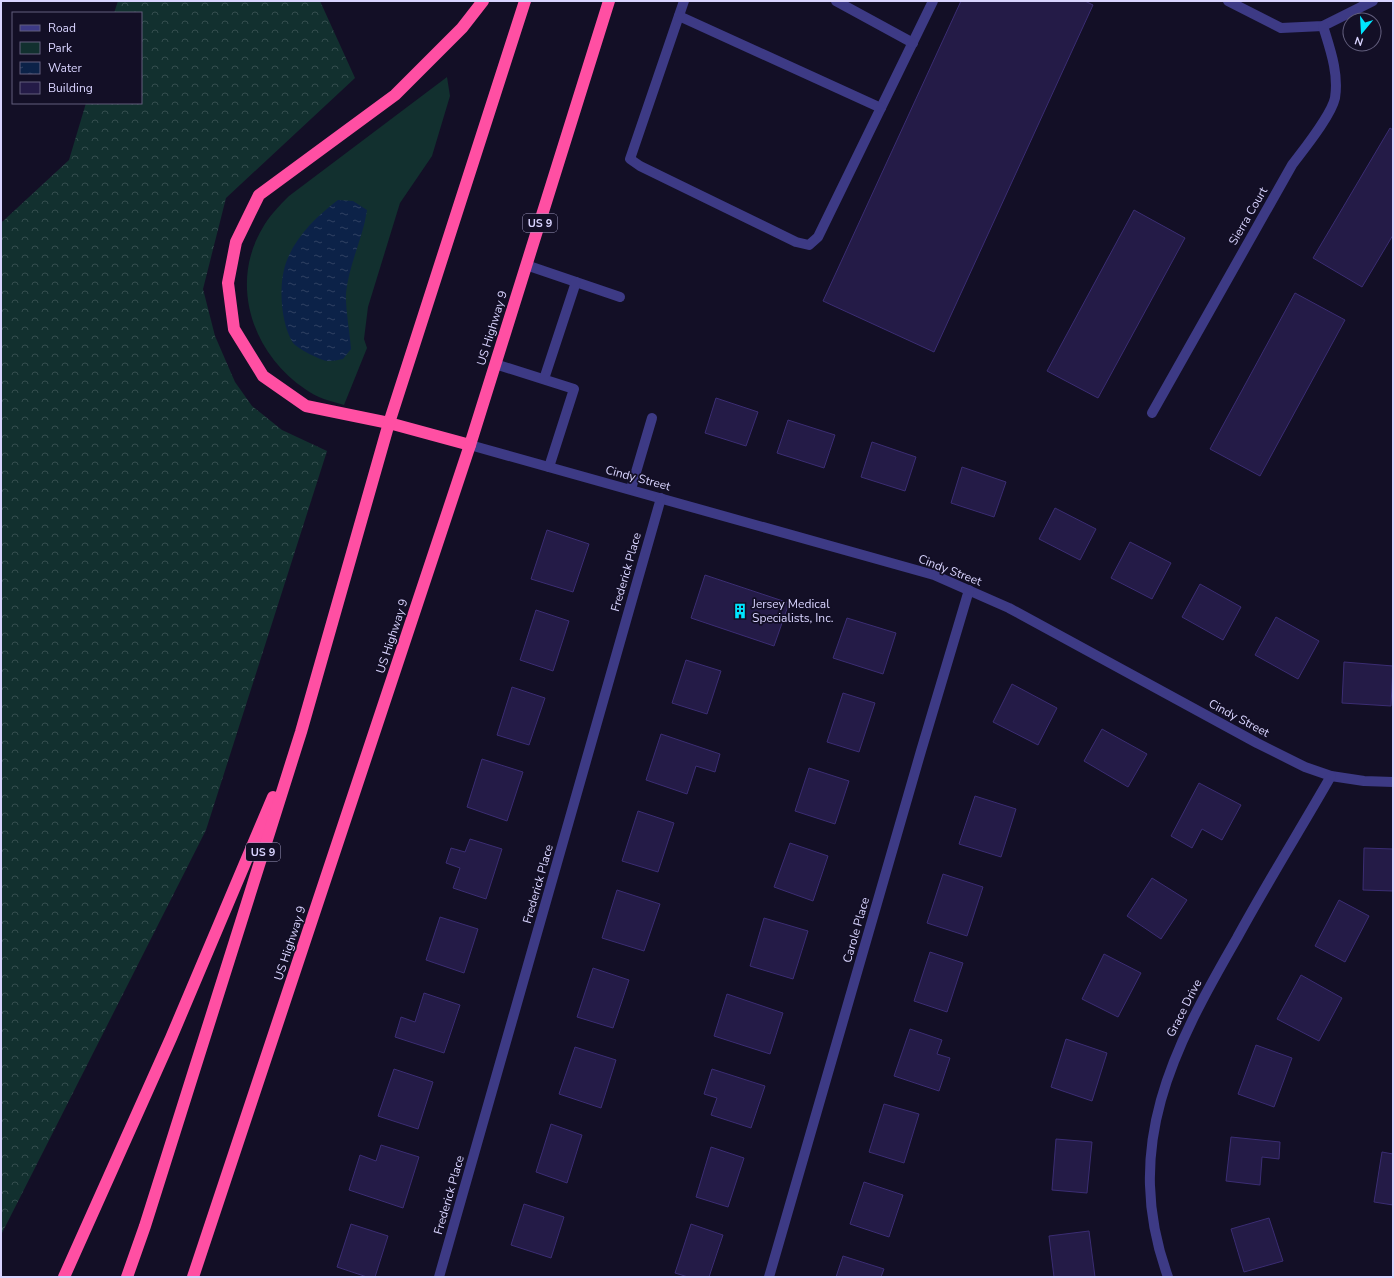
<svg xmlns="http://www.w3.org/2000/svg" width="1394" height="1278" viewBox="0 0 1394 1278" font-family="'Nunito Sans',sans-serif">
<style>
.green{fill:#12302f}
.forest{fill:url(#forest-crowns)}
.water{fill:url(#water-ripples)}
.building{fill:#241b47;stroke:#3b2d73}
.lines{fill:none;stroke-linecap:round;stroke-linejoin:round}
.minor{stroke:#3d3a85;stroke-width:10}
.highway{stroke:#ff4fa3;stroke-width:12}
.labels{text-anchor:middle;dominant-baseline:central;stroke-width:3.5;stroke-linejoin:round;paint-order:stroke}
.shield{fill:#130f26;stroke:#9e99be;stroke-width:1}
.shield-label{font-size:11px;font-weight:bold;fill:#d9d4ff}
.street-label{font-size:12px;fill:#d9d4ff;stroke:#130f26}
.poi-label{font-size:12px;fill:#d9d4ff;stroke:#130f26;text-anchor:start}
</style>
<defs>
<pattern id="forest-crowns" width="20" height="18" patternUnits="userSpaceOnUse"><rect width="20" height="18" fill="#12302f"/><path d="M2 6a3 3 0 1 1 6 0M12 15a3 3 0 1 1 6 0" fill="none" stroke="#344d4e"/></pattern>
<pattern id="water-ripples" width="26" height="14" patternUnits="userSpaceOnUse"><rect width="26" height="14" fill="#0c2248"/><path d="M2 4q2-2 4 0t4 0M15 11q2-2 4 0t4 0" fill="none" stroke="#2f4163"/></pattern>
</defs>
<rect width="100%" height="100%" fill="#130f26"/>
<path class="green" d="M 447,77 L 450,96 L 432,156 L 400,203 L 368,307 L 364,339 L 367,348 L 344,405 C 330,401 317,398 305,389 C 253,354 229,285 262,229 C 269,216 279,206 289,196 Z"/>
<polygon class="forest" points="118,1 320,1 355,78 226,198 203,289 215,336 235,382 252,406 282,430 327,451 206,830 1,1235 1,223 69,160 86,103 141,103 141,13 114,13"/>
<path class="water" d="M 338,200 L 353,201 L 367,210 C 363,238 349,264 346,293 C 345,306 350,334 351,349 L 343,359 C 338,360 333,361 328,361 C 321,361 297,348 293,343 C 280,322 278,282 287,260 C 297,235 317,216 338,200 Z"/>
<g class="building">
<polygon points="961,1 1085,1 1093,5 934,352 823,301"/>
<polygon points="1390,128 1393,130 1393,235 1362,287 1313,258"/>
<polygon points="1134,210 1185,238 1098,398 1047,371"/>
<polygon points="1295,293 1345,320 1260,476 1210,449"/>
<polygon points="716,398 758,412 746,446 705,433"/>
<polygon points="788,420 835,435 824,468 777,453"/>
<polygon points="872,442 916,457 905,491 861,477"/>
<polygon points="962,467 1006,482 994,517 951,503"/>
<polygon points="1055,508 1096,529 1080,560 1039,539"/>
<polygon points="547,530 589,544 573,592 531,579"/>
<polygon points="1130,542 1171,563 1152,599 1111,578"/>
<polygon points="705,575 789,603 774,646 691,618"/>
<polygon points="1200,584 1241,607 1223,640 1182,617"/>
<polygon points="536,610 569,621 553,671 520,660"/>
<polygon points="1276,617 1319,641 1298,679 1255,655"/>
<polygon points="847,618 896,633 883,674 833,658"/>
<polygon points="686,660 721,671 707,714 672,703"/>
<polygon points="1344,662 1393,666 1391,706 1342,703"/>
<polygon points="1012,684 1057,708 1038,745 993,722"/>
<polygon points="512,687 545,698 529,745 497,735"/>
<polygon points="843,693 875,703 859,752 827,742"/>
<polygon points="1102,729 1147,754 1128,787 1084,761"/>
<polygon points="661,734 720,754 715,772 696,766 687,794 646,780"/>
<polygon points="482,759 523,772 507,821 467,807"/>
<polygon points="809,768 849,781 835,824 795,811"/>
<polygon points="1199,783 1241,805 1222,840 1202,829 1192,848 1171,836"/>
<polygon points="975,796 1016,809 1001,857 959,844"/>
<polygon points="638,811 674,823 658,872 622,861"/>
<polygon points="470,839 502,849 486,899 453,888 460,868 446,863 451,848 465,852"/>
<polygon points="790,843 828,856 813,901 774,887"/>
<polygon points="1364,848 1393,849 1393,891 1363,890"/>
<polygon points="943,874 983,887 967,936 927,923"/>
<polygon points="1152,878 1187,900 1161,939 1127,916"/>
<polygon points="617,890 660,904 644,951 602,938"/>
<polygon points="1339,900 1369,916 1345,962 1315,946"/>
<polygon points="440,917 478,929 464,973 426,960"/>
<polygon points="764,918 808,931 793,979 750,966"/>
<polygon points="930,952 963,963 947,1012 914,1001"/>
<polygon points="1104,954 1141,973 1118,1017 1082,999"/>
<polygon points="593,968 629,980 613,1028 577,1017"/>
<polygon points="1301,975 1342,998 1319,1041 1277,1019"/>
<polygon points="424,993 460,1005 444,1053 395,1037 401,1017 415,1022"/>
<polygon points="727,994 783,1013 770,1054 714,1036"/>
<polygon points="910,1029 942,1040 937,1054 950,1058 939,1091 894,1076"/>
<polygon points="1066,1039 1107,1053 1092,1101 1051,1087"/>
<polygon points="1256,1045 1292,1058 1274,1107 1238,1094"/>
<polygon points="575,1047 616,1060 601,1108 559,1094"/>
<polygon points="394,1069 433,1082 418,1129 378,1116"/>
<polygon points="712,1069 765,1086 751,1128 711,1115 717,1098 704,1094"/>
<polygon points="884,1104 919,1114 904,1163 869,1152"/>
<polygon points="551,1124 582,1135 567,1183 536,1172"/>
<polygon points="1231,1137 1280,1142 1279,1159 1262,1157 1260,1185 1226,1181"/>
<polygon points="1056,1139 1092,1142 1087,1193 1052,1190"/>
<polygon points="381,1145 419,1157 403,1208 349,1190 360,1155 376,1161"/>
<polygon points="711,1147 744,1158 728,1207 696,1197"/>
<polygon points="1382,1152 1393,1154 1393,1205 1374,1202"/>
<polygon points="864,1182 903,1195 889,1237 850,1224"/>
<polygon points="524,1204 564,1217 551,1258 511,1245"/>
<polygon points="1269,1218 1283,1261 1244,1272 1231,1229"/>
<polygon points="351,1224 388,1236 375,1277 367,1277 337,1267"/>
<polygon points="691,1224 723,1235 709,1277 688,1277 675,1273"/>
<polygon points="1089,1231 1095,1277 1054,1277 1049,1236"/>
<polygon points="843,1256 884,1269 881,1277 836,1277"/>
</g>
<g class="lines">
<g class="minor">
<polyline points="684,1 630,159 640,166 796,242 809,245 818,237 933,1"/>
<polyline points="836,1 913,43"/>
<polyline points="1228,1 1281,28 1323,26 1373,1"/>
<polyline points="679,16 881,108"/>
<polyline points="526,265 620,297"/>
<polyline points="495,364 574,389 549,467"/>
<polyline points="544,379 576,282"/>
<path d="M 1152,413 L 1292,165 C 1304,149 1331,116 1335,98 C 1339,73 1330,49 1323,26"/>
<polyline points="470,445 934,575 1009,608 1257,743 1305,767 1331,776 1364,781 1393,782"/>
<polyline points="631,489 652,418"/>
<polyline points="439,1277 661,498"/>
<polyline points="769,1277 921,751 969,590"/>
<path d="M 1168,1277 C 1121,1147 1173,1049 1237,938 C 1267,883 1300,830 1331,776"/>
</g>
<g class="highway">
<polyline points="470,445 389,423 306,406 263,376 234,329 228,283 236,242 259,195 395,95 462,28 483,1"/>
<polyline points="64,1277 171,1038 273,797"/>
<polyline points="127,1277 145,1226 301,732 389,423 525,1"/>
<polyline points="193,1277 470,445 609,1"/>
</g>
</g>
<defs>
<g id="building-bare" transform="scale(1.2)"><path d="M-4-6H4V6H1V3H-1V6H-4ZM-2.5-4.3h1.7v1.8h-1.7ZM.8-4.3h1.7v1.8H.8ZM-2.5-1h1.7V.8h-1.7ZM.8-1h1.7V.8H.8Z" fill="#00e5ff" stroke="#130f26" stroke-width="2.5" paint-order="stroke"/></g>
</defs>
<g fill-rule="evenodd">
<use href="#building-bare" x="740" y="611"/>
</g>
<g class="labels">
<g class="shield">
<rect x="523" y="214" width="34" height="18" rx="3"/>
<rect x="246" y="843" width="34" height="18" rx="3"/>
</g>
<g class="shield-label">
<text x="540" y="223">US 9</text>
<text x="263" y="852">US 9</text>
</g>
<g class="street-label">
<text transform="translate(1248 216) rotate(-60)">Sierra Court</text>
<text transform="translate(492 328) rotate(-73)">US Highway 9</text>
<text transform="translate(638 478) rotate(15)">Cindy Street</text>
<text transform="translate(950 570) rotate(21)">Cindy Street</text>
<text transform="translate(626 572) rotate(-74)">Frederick Place</text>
<text transform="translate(392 636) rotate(-72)">US Highway 9</text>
<text transform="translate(1239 718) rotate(28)">Cindy Street</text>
<text transform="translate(538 884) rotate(-74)">Frederick Place</text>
<text transform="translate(856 930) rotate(-74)">Carole Place</text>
<text transform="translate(290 943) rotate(-72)">US Highway 9</text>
<text transform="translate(1184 1008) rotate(-63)">Grace Drive</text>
<text transform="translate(449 1195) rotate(-74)">Frederick Place</text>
</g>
<g class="poi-label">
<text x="752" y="604">Jersey Medical<tspan x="752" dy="14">Specialists, Inc.</tspan></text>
</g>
</g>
<rect width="1394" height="1278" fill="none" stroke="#d9d4ff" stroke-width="4"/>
<rect x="12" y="12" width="130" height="92" fill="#130f26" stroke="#625e7d"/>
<rect x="20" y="25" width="20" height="6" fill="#3d3a85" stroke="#625e7d"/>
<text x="48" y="32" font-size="12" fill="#d9d4ff">Road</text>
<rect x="20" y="42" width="20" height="12" fill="#12302f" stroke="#625e7d"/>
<text x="48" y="52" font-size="12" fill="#d9d4ff">Park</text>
<rect x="20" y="62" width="20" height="12" fill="url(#water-ripples)" stroke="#625e7d"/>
<text x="48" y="72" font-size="12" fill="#d9d4ff">Water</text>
<rect x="20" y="82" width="20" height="12" fill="#241b47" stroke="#625e7d"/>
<text x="48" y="92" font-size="12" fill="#d9d4ff">Building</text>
<g transform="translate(1362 32) rotate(198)"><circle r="19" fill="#130f26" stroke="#625e7d"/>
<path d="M0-3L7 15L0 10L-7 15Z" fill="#00e5ff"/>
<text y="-6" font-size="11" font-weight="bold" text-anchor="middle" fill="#d9d4ff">N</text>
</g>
</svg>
